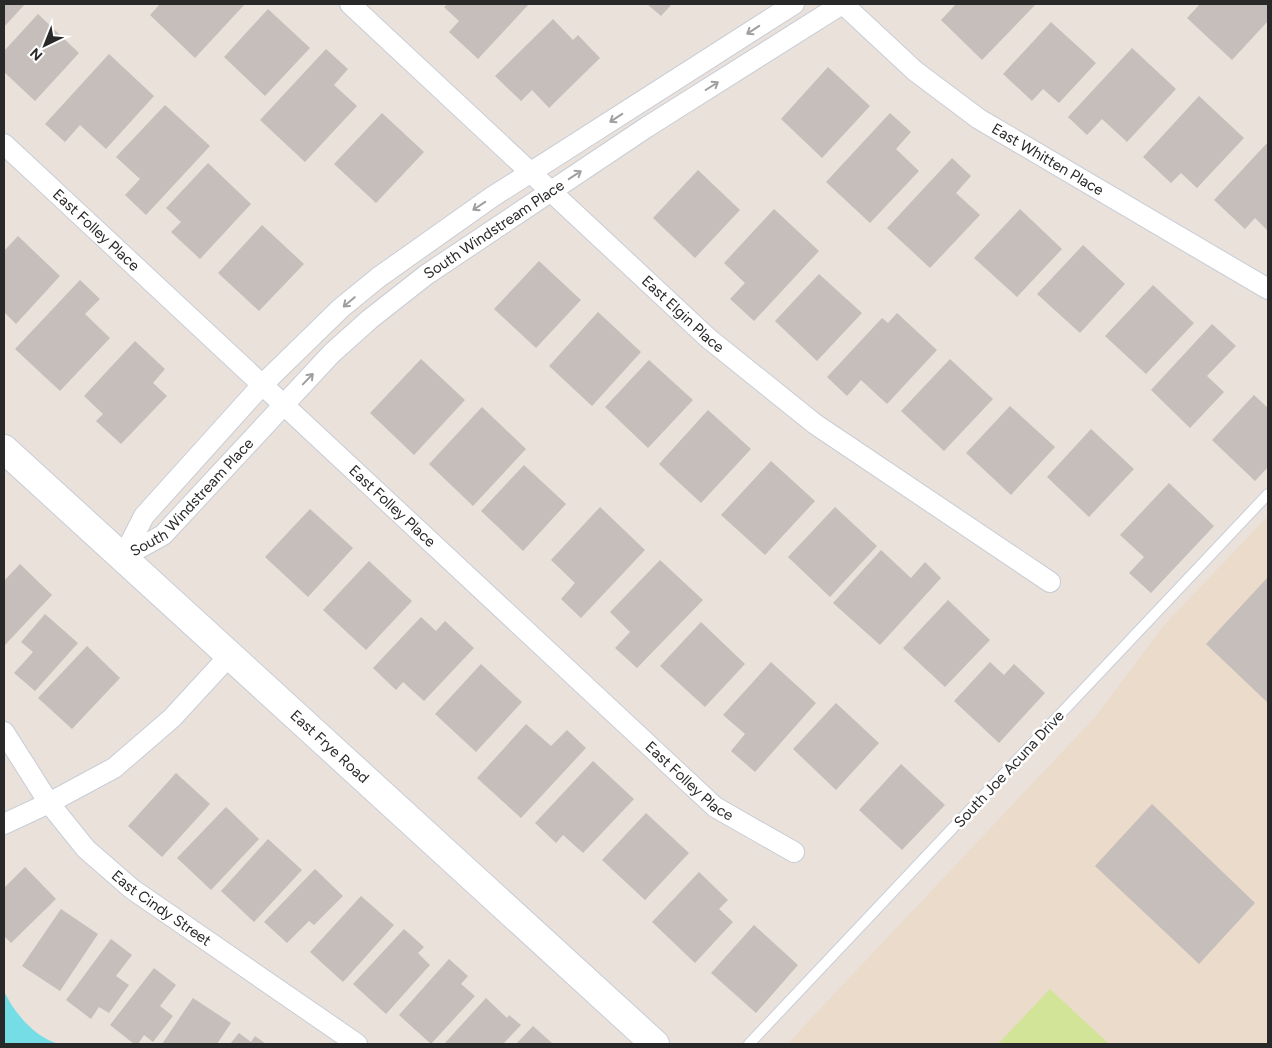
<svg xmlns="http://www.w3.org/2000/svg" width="1272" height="1048" viewBox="0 0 1272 1048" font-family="Figtree,sans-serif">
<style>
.education{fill:#ebdbcb}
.pitch{fill:#d2e497}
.water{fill:#75dde6}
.building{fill:#c5bebb}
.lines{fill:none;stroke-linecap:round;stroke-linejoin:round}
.lane-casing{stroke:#c7cdd6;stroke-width:12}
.street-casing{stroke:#c7cdd6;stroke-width:22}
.secondary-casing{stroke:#c7cdd6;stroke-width:30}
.lane{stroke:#fff;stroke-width:10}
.street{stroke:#fff;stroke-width:20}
.secondary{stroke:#fff;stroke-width:28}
.oneway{stroke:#9f9f9f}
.labels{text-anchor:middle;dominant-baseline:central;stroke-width:5;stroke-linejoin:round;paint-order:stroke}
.street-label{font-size:15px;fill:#292929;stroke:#fff}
</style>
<rect width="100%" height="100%" fill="#eae1db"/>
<polygon class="education" points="1268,516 1268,1044 787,1044 1095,717 1164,625"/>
<polygon class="pitch" points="1050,989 1109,1044 998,1044"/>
<path class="water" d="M 4,991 C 14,1013 36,1039 60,1044 L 4,1044 Z"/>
<g class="building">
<polygon points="4,4 25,4 4,27"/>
<polygon points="160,4 245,4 195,58 150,15"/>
<polygon points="448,4 529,4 478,59 449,32 459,21 444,7"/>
<polygon points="647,4 672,4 661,16"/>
<polygon points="956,4 1036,4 982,60 941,20"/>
<polygon points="1200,4 1268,4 1268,21 1232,60 1187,18"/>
<polygon points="268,9 310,48 265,96 224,57"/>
<polygon points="38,14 79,53 35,101 4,72 4,51"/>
<polygon points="553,19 573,40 578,35 600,58 549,108 532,90 521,101 495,76"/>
<polygon points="1051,22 1096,63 1059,103 1043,89 1032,101 1003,74"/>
<polygon points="1132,48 1176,89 1127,142 1102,119 1087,135 1068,117"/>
<polygon points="326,49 348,69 334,85 357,106 305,162 260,120"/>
<polygon points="109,54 154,96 106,149 80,125 65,142 45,124"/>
<polygon points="828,67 870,106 822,158 781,119"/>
<polygon points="1199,96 1244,138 1197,188 1181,173 1171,183 1143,157"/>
<polygon points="165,105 210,146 146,215 125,195 140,179 116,157"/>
<polygon points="382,113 424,152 376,203 334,164"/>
<polygon points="890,113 911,132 896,149 919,171 870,223 826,182"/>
<polygon points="1268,142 1268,231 1255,218 1245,229 1214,200"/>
<polygon points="952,158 971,176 956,193 980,215 930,268 887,228"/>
<polygon points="208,163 251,204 200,259 171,232 181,222 166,208"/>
<polygon points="698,170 740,210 695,258 653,218"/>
<polygon points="774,209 819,251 754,321 730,299 745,283 724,263"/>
<polygon points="1020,209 1062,249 1017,297 974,258"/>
<polygon points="262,225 304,264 259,311 218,273"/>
<polygon points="18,236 60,276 16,324 4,312 4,251"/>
<polygon points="1083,245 1125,284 1080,333 1037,294"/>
<polygon points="539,261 581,300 536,348 494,309"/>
<polygon points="819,274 862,313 817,361 775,321"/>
<polygon points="80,280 100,299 85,314 110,338 60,391 15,349"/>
<polygon points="1153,285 1194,323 1146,374 1105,336"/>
<polygon points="598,312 641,352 592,406 549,366"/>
<polygon points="897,313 937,350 887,404 861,380 847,396 827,377 882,318 888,323"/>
<polygon points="1212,324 1236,346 1207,376 1224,392 1190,428 1151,390"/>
<polygon points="135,341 165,369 153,383 167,396 121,444 96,421 103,414 84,396"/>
<polygon points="421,359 465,400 414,455 370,413"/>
<polygon points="950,359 993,399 944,451 901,411"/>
<polygon points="649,360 693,400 648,448 605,407"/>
<polygon points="1254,395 1268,408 1268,467 1255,481 1212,440"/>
<polygon points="1010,406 1055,447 1011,495 966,453"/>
<polygon points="482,407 526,449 473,506 429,464"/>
<polygon points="708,410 751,449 701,503 659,464"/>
<polygon points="1091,429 1134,469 1089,517 1047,477"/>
<polygon points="771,461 815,501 765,555 721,515"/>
<polygon points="524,465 566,504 523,551 481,511"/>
<polygon points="1169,483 1214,526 1151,593 1129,573 1144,557 1120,535"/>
<polygon points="600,507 645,550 581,618 561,599 575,583 551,560"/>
<polygon points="835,507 877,546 830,597 788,557"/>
<polygon points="310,509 353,548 308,597 265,557"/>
<polygon points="881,550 911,578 925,562 941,578 880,645 833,603"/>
<polygon points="660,560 703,600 637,668 615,648 630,632 610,612"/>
<polygon points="369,561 412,601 366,650 323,610"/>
<polygon points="20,564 52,595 4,646 4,581"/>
<polygon points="1268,577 1268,703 1206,644"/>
<polygon points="948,600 990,640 945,687 903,648"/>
<polygon points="45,614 78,643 35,691 14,673 33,652 21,642"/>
<polygon points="421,617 436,631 445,621 474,648 424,701 403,682 396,690 373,668"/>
<polygon points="701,622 745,664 705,707 660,666"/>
<polygon points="87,646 120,678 72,729 38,698"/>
<polygon points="771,662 816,703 755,772 731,751 745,734 723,715"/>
<polygon points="990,662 1004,675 1014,664 1045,693 999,743 954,701"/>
<polygon points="481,664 522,702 476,752 435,714"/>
<polygon points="836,703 879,743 836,790 793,749"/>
<polygon points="526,724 551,746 567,730 586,748 521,818 477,778"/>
<polygon points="593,761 634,799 583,853 563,835 556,843 535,823"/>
<polygon points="901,764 945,805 902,850 859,810"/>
<polygon points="176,773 210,804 162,857 128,826"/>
<polygon points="1152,804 1255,903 1199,964 1095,866"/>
<polygon points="226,807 259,839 211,890 177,858"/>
<polygon points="646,813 689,853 645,900 602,860"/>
<polygon points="268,839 302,870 254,922 221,891"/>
<polygon points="25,867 56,899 11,943 4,936 4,888"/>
<polygon points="315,869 343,896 314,925 309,921 287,943 264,922"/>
<polygon points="699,872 728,900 719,909 733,922 695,963 652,922"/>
<polygon points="361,896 394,925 343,982 310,952"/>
<polygon points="61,909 98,934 60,991 22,966"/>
<polygon points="754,925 798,965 756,1013 711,973"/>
<polygon points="404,929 424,947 418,953 430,965 386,1014 353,984"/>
<polygon points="111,939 132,955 116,976 129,985 109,1013 99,1007 91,1019 66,1000"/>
<polygon points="449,959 468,976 461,984 475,996 431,1044 399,1015"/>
<polygon points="154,968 176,985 160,1006 173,1016 153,1042 144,1035 138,1044 134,1044 110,1025"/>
<polygon points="193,998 231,1023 217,1044 162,1044"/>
<polygon points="486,998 507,1018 509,1015 521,1025 503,1044 444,1044"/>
<polygon points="533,1026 553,1044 516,1044"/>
<polygon points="239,1033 251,1042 255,1036 266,1044 230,1044"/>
</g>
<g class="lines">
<g class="lane-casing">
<polyline id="lane" points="749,1044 1268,494"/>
</g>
<g class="street-casing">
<g id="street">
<path id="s1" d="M 350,4 L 708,338 L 815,424 L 1050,582"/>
<path id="s2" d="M 843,4 L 915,71 L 979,119 L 1268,289"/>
<path id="s3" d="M 4,144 L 715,807 L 794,852"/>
<path id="s4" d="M 123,557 L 163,535 L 332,353 L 370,319 L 426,275 L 647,127 L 842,4"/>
<polyline points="123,557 144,516 262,385 341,308 379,277 492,197 794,4"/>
<path id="s5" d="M 4,732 L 49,803 L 86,849 L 132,889 L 357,1044"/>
<polyline points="4,824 49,803 114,768 172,718 230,655"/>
</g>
</g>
<g class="secondary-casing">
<g id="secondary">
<path id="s6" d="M 4,449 L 655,1044"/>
</g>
</g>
<use href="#lane" class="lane"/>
<use href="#street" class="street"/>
<use href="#secondary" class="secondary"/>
</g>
<defs><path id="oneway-shaft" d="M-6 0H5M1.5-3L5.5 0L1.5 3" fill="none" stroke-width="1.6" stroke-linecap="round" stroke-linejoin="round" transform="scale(1.25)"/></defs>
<g class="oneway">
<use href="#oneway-shaft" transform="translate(753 30) rotate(147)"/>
<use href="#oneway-shaft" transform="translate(712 86) rotate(-32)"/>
<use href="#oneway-shaft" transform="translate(616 118) rotate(147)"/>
<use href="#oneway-shaft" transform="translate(575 175) rotate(-33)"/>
<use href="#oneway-shaft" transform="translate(479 206) rotate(146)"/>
<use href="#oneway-shaft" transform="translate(349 302) rotate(140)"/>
<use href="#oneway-shaft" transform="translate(308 379) rotate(-46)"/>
</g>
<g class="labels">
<g class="street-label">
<text stroke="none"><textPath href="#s2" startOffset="258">East Whitten Place</textPath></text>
<text stroke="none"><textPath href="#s3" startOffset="126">East Folley Place</textPath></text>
<text stroke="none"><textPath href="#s4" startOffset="498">South Windstream Place</textPath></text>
<text stroke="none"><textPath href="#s1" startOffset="455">East Elgin Place</textPath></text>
<text stroke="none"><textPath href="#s4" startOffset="92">South Windstream Place</textPath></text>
<text stroke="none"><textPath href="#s3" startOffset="531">East Folley Place</textPath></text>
<text stroke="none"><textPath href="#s6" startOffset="441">East Frye Road</textPath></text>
<text transform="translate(1009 769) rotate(-47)">South Joe Acuna Drive</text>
<text stroke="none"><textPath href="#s3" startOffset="936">East Folley Place</textPath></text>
<text stroke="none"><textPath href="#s5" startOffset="239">East Cindy Street</textPath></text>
</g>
</g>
<rect width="1272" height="1048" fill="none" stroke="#292929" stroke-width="10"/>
<g transform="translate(45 45) rotate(223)" stroke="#ffffff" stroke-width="4" paint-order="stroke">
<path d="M0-4L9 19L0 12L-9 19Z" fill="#292929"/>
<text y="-8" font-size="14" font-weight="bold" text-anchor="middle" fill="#292929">N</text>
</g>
</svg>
